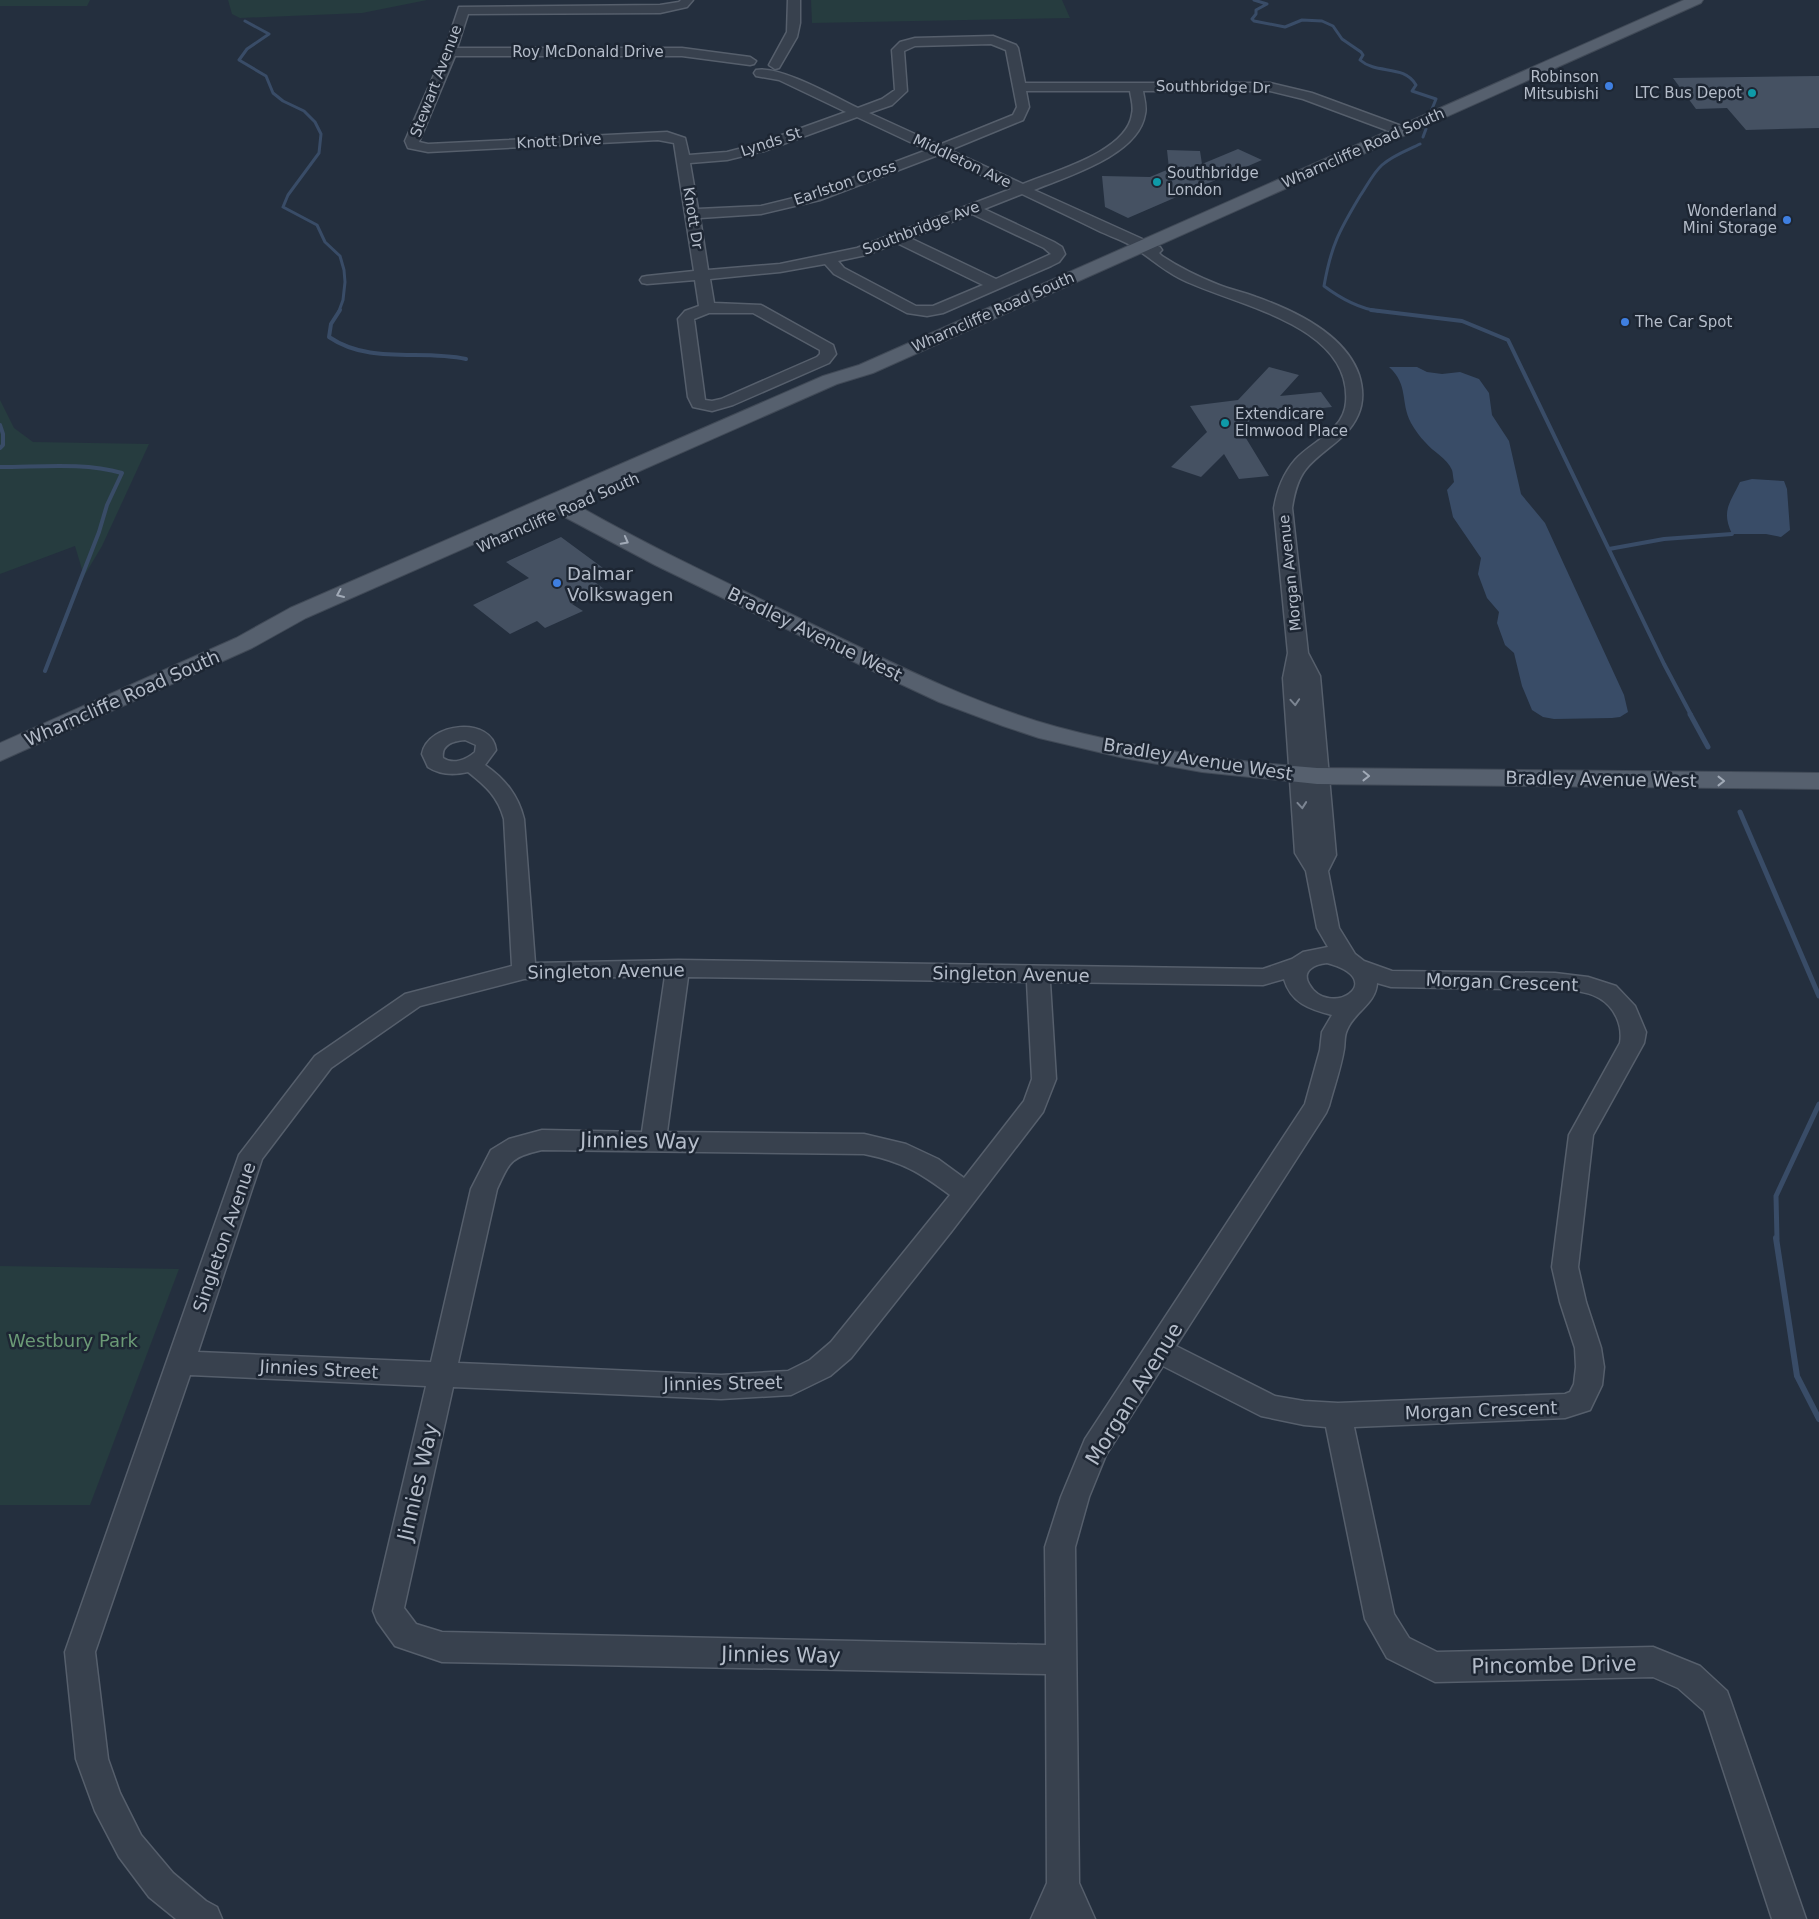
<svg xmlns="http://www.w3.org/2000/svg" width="1819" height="1919" viewBox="0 0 1819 1919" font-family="'DejaVu Sans',sans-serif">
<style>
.green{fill:#263c3f}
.water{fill:#394c67}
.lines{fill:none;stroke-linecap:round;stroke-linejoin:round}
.stream-far3{stroke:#394c67;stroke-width:3}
.stream-far2{stroke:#394c67;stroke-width:4}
.stream-far1{stroke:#394c67;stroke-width:5}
.stream{stroke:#394c67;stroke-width:6}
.building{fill:#455162}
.minor-casing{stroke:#565f6c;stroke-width:3}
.major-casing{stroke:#414a57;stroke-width:2}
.minor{fill:#38414e;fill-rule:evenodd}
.major{fill:#56606e;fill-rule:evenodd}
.oneway{stroke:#a1aab7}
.oneway2{stroke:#7c8592}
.shop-dot{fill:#3f7fe0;stroke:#1d2633;stroke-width:2}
.culture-dot{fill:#0f9aa8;stroke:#1d2633;stroke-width:2}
.labels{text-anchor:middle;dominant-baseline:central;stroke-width:5;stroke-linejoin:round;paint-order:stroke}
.far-street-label{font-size:15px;fill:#b4bcc9;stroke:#1d2633}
.far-poi-label{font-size:15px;fill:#b4bcc9;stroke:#1d2633;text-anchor:end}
.poi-label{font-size:18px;fill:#b4bcc9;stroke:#1d2633;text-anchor:start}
.street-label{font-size:18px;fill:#b4bcc9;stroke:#1d2633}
.park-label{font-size:18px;fill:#6b9a76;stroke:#1d2633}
.near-street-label{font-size:21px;fill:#b4bcc9;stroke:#1d2633}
</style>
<rect width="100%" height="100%" fill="#242f3e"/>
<g class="green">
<polygon points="0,0 90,0 87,6 0,6"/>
<polygon points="228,0 427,0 362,13 240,18 232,14"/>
<polygon points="811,0 1062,0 1070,18 812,23"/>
<polygon points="0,400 14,428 33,442 149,444 102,546 84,576 75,546 0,574"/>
<polygon points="0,1266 179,1269 90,1505 0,1505"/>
</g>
<g class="water">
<path d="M 1389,367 L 1417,367 L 1427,372 L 1442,374 L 1460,372 L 1479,379 L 1489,393 L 1492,415 L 1509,441 L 1521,494 L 1545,523 L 1624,695 L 1628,712 L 1620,717 L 1612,718 L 1554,719 L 1543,717 L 1532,710 L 1522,686 L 1514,653 L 1505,645 L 1497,623 L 1499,612 L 1487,598 L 1478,574 L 1481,558 L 1453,517 L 1447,490 L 1454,482 C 1453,478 1453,473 1452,470 C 1447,458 1433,452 1425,442 C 1420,437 1415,430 1411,423 C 1400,402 1409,385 1389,367 Z"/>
<path d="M 1752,479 L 1784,481 L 1787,489 L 1790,530 L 1781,537 L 1766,534 L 1732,534 C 1721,511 1730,503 1740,482 Z"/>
</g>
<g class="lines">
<g class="stream-far3">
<path d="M 1254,0 L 1267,4 L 1256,10 L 1256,14 L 1252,19 L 1254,21 L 1285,27 L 1302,20 L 1322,21 L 1333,26 L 1342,39 L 1361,52 L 1363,55 L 1360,60 C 1377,75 1404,64 1416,85 L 1412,91 L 1436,99 L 1432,109"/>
<polyline points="245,21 269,34 247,49 239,60 266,76 273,93 283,101 304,111 315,122 321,134 319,153 288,195 283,207 317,225 325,242 340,256 344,270 345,282 343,300 339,311"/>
<polyline points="1423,137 1426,129"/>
<path d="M 1378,311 C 1357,308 1340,298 1324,286 C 1331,246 1339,231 1360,196 C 1367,186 1373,173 1382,165 C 1393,155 1408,150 1420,144"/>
</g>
<g class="stream-far2">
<path d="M 340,310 L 331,324 L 329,337 C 370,365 421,349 466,359"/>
<polyline points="1371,310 1462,321 1508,340 1664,664 1691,715"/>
<polyline points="0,425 3,434 3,445 0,448"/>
<path d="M 0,467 C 40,467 83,462 122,473 L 107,505 L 99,532 L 45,671"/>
<polyline points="1609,549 1664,539 1732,534"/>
</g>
<g class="stream-far1">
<polyline points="1690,714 1708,747"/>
<polyline points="1740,812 1819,996"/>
<polyline points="1777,1239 1776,1196 1819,1104"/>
</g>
<polyline class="stream" points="1776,1238 1797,1376 1819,1419"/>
</g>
<g class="building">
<polygon points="1819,76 1819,128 1746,130 1727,108 1696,109 1673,78"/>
<polygon points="1238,149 1262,160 1128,218 1105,207 1102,176 1150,177 1169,169 1167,150 1200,151 1202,164"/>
<polygon points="1269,367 1299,375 1280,396 1321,392 1332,407 1255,415 1241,430 1269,476 1239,479 1224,454 1201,477 1171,467 1207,432 1190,406 1238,400"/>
<polygon points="561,537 603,568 587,576 604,589 572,604 583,611 545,628 537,621 510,634 473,605 529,578 506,562"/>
</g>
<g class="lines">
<g class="minor-casing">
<g id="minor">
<path d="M 681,0 L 693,0 L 687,7 L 660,13 L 468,14 L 457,48 L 682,48 L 750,57 L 756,61 L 754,64 L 750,65 L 682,56 L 455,56 L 419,142 L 428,144 L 667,132 L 685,138 L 689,155 L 727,152 L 754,145 L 846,112 L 779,80 L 756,76 L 754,73 L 756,70 C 779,65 835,97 858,108 L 882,99 L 895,90 L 892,50 L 900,42 L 915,38 L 993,36 L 1016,45 L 1018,48 L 1025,83 L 1270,83 L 1312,93 L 1407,128 L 1409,131 L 1407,134 L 1397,134 L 1303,99 L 1270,91 L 1143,91 C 1144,98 1147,107 1145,114 C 1139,155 1068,176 1034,190 L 1160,247 L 1162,250 L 1159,253 L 1162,256 C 1180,268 1199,277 1219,285 C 1231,290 1244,292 1256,297 C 1293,310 1345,334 1359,375 C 1363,388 1364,402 1358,415 C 1347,440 1322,449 1306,469 C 1297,480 1294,495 1292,508 L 1308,653 L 1320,676 L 1336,855 L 1328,871 L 1339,928 L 1355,954 L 1364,961 L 1392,971 L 1555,973 L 1588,977 L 1616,986 L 1635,1006 L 1646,1032 L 1644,1043 L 1593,1135 L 1578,1267 L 1586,1302 L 1601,1348 L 1604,1367 L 1602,1385 L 1590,1410 L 1565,1418 L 1354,1427 L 1394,1614 L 1409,1638 L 1437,1652 L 1653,1647 L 1700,1666 L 1727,1691 L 1731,1702 L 1806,1919 L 1772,1919 L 1704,1711 L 1678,1688 L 1653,1677 L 1435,1682 L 1387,1658 L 1365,1619 L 1326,1427 L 1304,1425 L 1261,1416 L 1163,1366 L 1106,1455 L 1089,1497 L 1075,1547 L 1079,1883 L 1095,1919 L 1031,1919 L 1047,1883 L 1046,1674 L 442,1662 L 395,1646 L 377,1621 L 373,1611 L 426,1386 L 190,1375 L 95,1652 L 108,1759 L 120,1793 L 141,1835 L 173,1873 L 206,1901 L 217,1907 L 222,1919 L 176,1919 L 149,1897 L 119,1857 L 95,1811 L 76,1759 L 65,1652 L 239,1155 L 315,1056 L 405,994 L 512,966 L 504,819 C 498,797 486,786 468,772 C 455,775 440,775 428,767 L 422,754 C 428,722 492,716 496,750 L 485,765 C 505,779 518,795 524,819 L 535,963 L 678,960 L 1263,969 L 1292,959 L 1303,952 L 1328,947 L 1317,928 L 1306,871 L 1295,853 L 1283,678 L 1288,653 L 1274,508 C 1277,490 1283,474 1295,460 C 1312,441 1344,431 1346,402 C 1352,323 1231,305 1179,278 C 1162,269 1150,258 1135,248 C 1125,241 1112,237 1101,232 C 1075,219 1049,207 1022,194 L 984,209 L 1054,242 L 1062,247 L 1065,254 L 1059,262 L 1051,266 L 943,313 L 927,316 L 907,313 L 834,274 L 825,264 L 780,272 L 710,279 L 714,303 L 761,305 L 833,345 L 836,354 L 829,363 L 733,405 L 712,411 L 693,407 L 688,397 L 678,319 L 685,311 L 699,306 L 695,280 L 647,284 L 642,283 L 640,280 L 642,277 L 647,276 L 694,271 L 674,143 L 658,140 L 428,152 L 408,148 L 405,141 L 444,52 L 459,7 L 660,5 L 679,2 ZM 991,44 L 1006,50 L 1017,107 L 1013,115 L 939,145 L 869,113 L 892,105 L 907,91 L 904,51 L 915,46 ZM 1026,91 L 1130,91 C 1131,98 1134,107 1132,114 C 1127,152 1054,171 1023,184 L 950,150 L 1023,120 L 1029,107 ZM 857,117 L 927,150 L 810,194 L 761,206 L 698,209 L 690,163 L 727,160 L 764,151 ZM 938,155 L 1011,189 L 857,248 L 780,264 L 708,270 L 700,218 L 761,214 L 820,200 ZM 972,214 L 1044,248 L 1051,254 L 996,279 L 910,238 ZM 897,243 L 983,285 L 933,306 L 916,306 L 844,268 L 838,261 L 866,255 ZM 709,313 L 753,313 L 820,350 L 820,354 L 817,357 L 721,399 L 712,401 L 705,400 L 694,319 ZM 465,740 L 476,745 L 475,752 C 466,760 453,765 443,758 C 441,744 454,741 465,740 ZM 1327,963 C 1391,980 1329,1020 1309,984 C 1301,970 1316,964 1327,963 ZM 665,976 L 642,1132 L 542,1130 L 509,1139 L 491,1150 L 471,1189 L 431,1362 L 198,1352 L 262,1159 L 331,1068 L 420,1006 L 524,979 ZM 688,977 L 1027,982 L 1032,1079 L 1024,1101 L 964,1178 L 938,1159 L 906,1144 L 864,1134 L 667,1132 ZM 1284,979 C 1291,1003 1309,1009 1332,1015 L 1322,1032 L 1320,1050 L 1305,1104 L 1085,1439 L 1061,1497 L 1045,1547 L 1046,1645 L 442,1632 L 416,1624 L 404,1608 L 453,1387 L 721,1399 L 791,1395 L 830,1376 L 851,1358 L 951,1232 L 1043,1112 L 1056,1079 L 1050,982 L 1263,985 ZM 1377,983 L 1391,987 C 1430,988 1470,988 1509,989 C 1532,989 1580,986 1599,998 C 1615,1007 1623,1026 1620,1043 L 1569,1135 L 1552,1267 L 1560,1302 L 1575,1348 L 1576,1367 L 1574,1384 L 1570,1392 L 1565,1394 L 1338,1403 L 1304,1401 L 1275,1396 L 1176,1346 L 1326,1113 L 1329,1106 C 1334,1087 1341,1068 1344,1049 C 1345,1043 1344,1036 1347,1030 C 1354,1012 1376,1004 1377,983 ZM 542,1150 L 864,1154 C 903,1162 919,1172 950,1195 L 831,1342 L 810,1360 L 788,1371 L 721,1375 L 458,1363 L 497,1189 C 510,1161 511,1157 542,1150 Z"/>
<polygon points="788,0 800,0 800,23 797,37 779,68 775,69 769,65 787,32"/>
</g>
</g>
<g class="major-casing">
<path id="major" d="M 1684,0 L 1703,0 L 1701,3 L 873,373 L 837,384 L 567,503 L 575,504 C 648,546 724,581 799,618 C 883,658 967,702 1057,727 C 1142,750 1229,761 1317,768 L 1819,773 L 1819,789 L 1317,784 L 1202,772 L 1124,758 L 1039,738 L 1003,726 L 939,702 L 877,673 L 655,565 L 559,514 L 556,509 L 558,507 L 306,618 L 252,648 L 0,761 L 0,743 L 236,638 L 290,608 L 823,376 L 859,365 Z"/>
</g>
<use href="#minor" class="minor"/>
<use href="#major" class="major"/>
</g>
<defs><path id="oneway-chevron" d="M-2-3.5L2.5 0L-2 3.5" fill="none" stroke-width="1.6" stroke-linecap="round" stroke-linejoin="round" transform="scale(1.25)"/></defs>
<g class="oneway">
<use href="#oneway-chevron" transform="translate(625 541) rotate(28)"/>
<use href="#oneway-chevron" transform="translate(340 594) rotate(156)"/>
<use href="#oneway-chevron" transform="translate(1366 776) rotate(1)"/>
<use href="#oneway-chevron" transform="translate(1721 781)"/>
</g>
<g class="oneway2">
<use href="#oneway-chevron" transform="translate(1295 702) rotate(86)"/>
<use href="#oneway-chevron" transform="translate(1302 805) rotate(85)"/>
</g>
<g class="shop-dot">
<circle cx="1609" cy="86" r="5"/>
<circle cx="1787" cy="220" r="5"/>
<circle cx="1625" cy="322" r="5"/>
<circle cx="557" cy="583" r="5"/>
</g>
<g class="culture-dot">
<circle cx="1752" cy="93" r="5"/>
<circle cx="1157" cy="182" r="5"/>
<circle cx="1225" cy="423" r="5"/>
</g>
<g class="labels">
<g class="far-street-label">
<text x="588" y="52">Roy McDonald Drive</text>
<text transform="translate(436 81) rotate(-69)">Stewart Avenue</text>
<text transform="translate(1213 87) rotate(1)">Southbridge Dr</text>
<text transform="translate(559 141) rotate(-3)">Knott Drive</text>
<text transform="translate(771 142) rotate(-18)">Lynds St</text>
<text transform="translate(1363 148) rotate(-24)">Wharncliffe Road South</text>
<text transform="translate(962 161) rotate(25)">Middleton Ave</text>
<text transform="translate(845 183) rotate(-19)">Earlston Cross</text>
<text transform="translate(693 218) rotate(81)">Knott Dr</text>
<text transform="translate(921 228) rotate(-21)">Southbridge Ave</text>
<text transform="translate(993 312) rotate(-24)">Wharncliffe Road South</text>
<text transform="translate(558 513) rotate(-24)">Wharncliffe Road South</text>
<text transform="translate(1290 573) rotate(-96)">Morgan Avenue</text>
</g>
<g class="far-poi-label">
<text x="1599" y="77">Robinson<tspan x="1599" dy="17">Mitsubishi</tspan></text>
<text x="1742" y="93">LTC Bus Depot</text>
<text x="1167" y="173" text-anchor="start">Southbridge<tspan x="1167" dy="17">London</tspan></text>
<text x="1777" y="211">Wonderland<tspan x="1777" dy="17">Mini Storage</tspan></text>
<text x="1635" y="322" text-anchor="start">The Car Spot</text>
<text x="1235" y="414" text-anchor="start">Extendicare<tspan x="1235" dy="17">Elmwood Place</tspan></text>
</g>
<g class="poi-label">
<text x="567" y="573">Dalmar<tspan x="567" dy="21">Volkswagen</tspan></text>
</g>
<g class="street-label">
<text transform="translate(815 634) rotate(26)">Bradley Avenue West</text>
<text transform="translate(122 698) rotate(-24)">Wharncliffe Road South</text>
<text transform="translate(1198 759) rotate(9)">Bradley Avenue West</text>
<text transform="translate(1601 779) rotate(1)">Bradley Avenue West</text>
<text transform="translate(606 971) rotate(-1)">Singleton Avenue</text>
<text transform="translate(1011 974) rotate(1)">Singleton Avenue</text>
<text transform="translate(1502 982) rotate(2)">Morgan Crescent</text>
<text transform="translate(224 1237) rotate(-71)">Singleton Avenue</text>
<text transform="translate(319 1369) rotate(3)">Jinnies Street</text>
<text transform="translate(723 1383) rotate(-1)">Jinnies Street</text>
<text transform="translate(1481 1410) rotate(-2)">Morgan Crescent</text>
</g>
<g class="park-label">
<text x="73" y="1340">Westbury Park</text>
</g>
<g class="near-street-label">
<text transform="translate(640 1141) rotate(1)">Jinnies Way</text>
<text transform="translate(1134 1394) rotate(-58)">Morgan Avenue</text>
<text transform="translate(418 1482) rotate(-77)">Jinnies Way</text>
<text transform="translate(781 1655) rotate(1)">Jinnies Way</text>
<text transform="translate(1554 1665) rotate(-1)">Pincombe Drive</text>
</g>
</g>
</svg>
